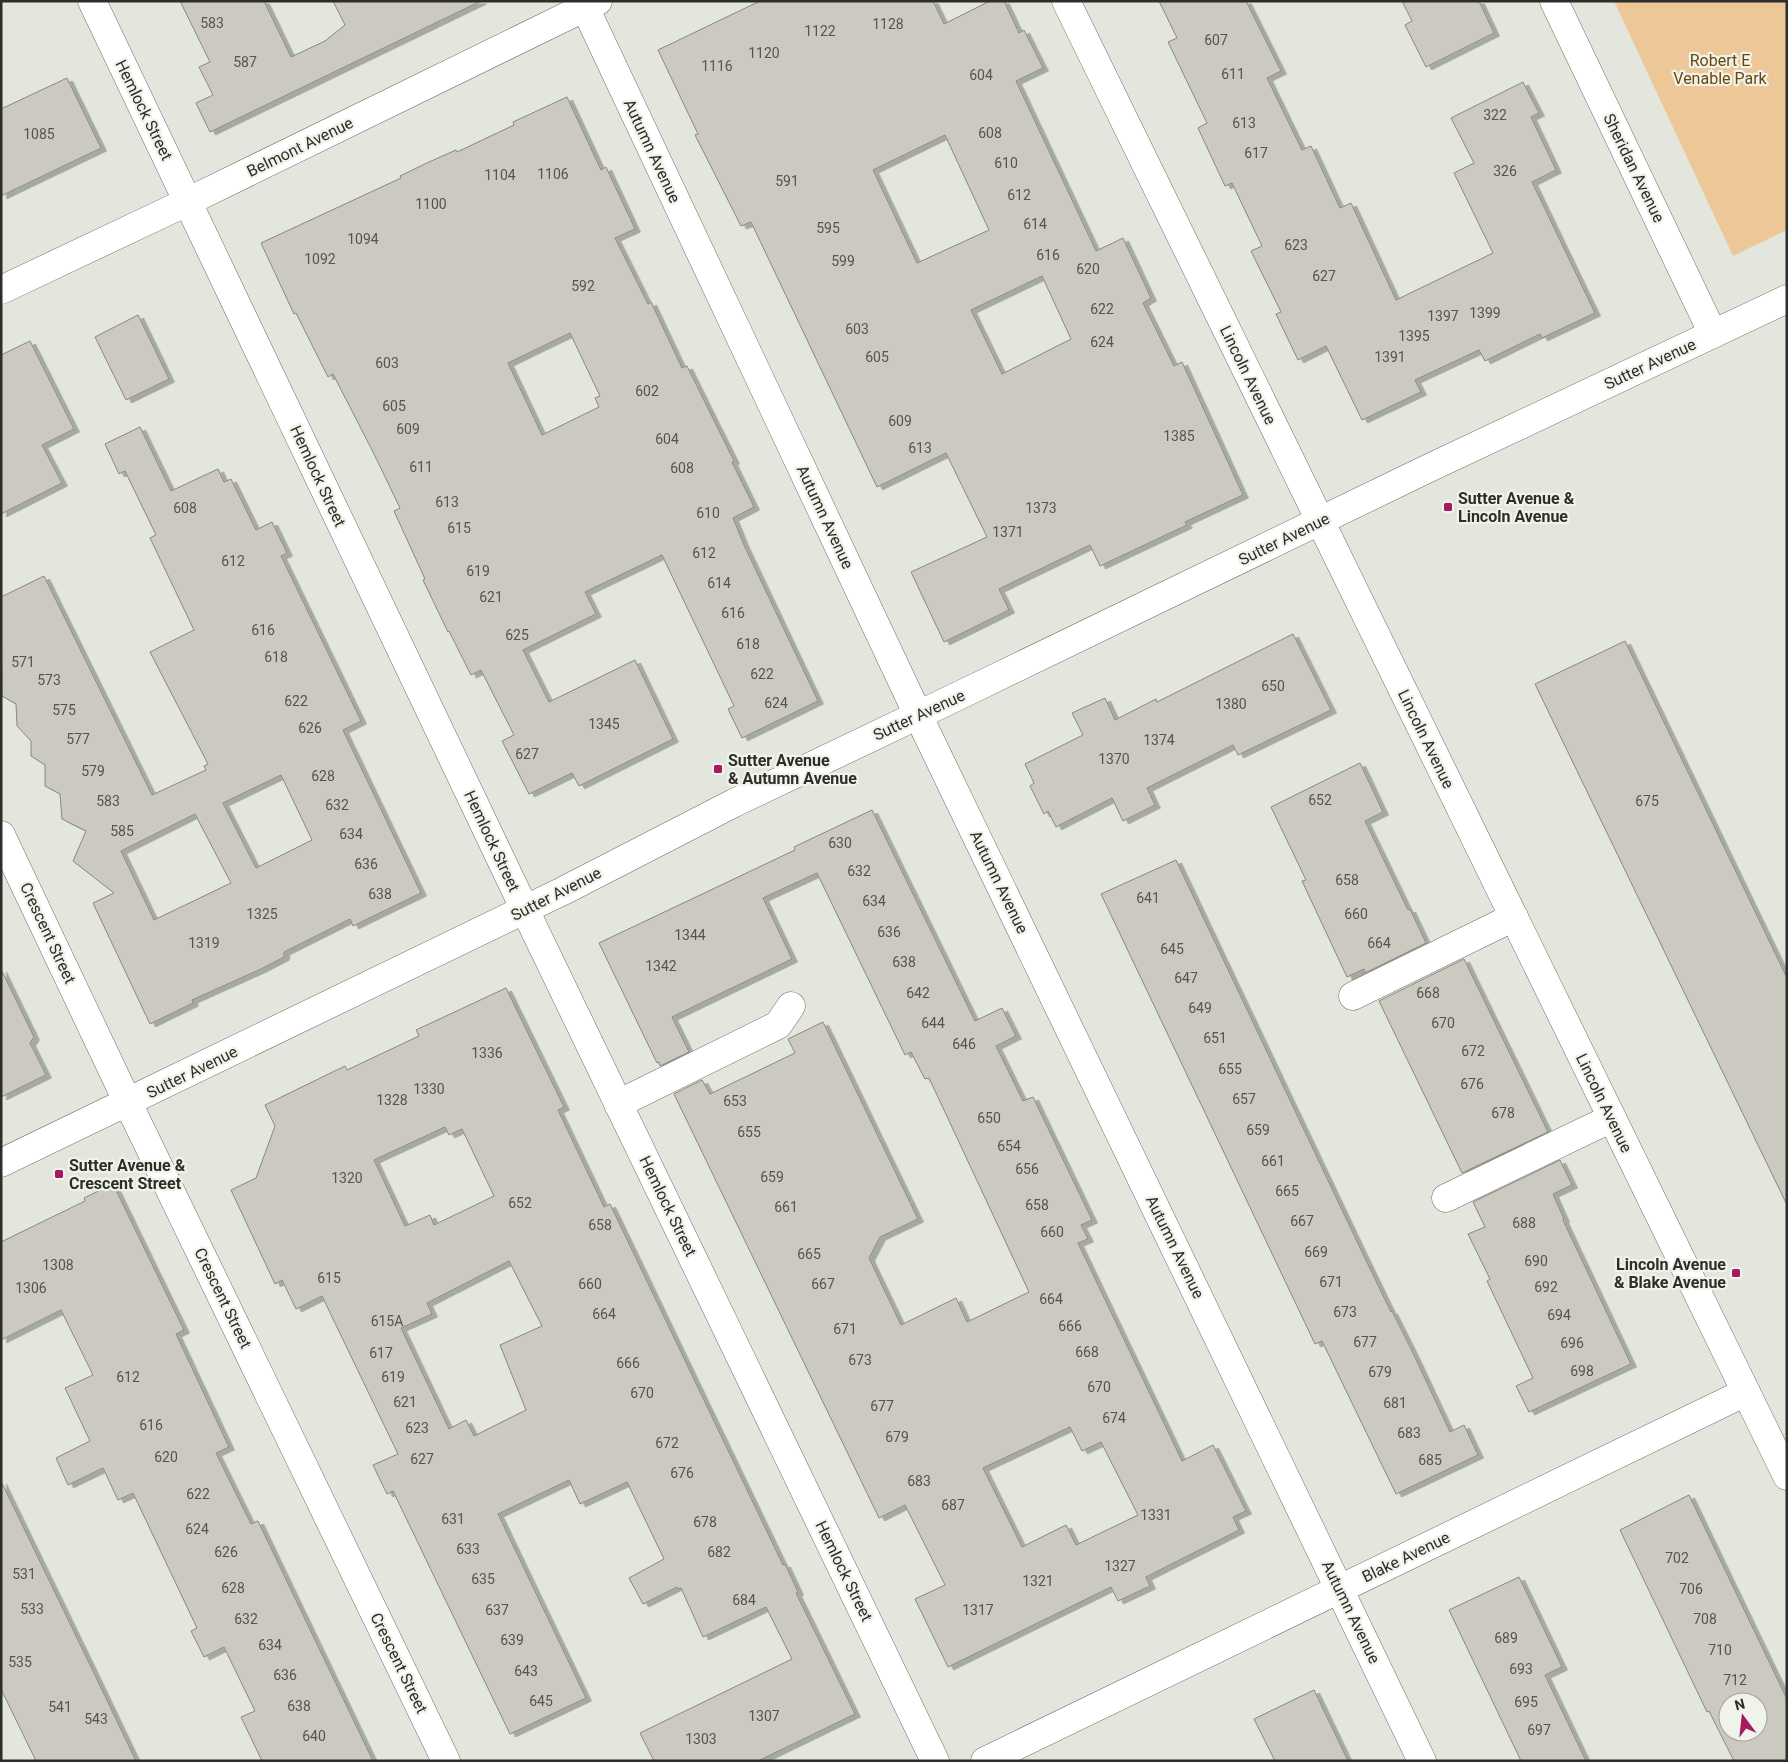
<svg xmlns="http://www.w3.org/2000/svg" width="1788" height="1762" viewBox="0 0 1788 1762" font-family="Roboto,sans-serif">
<style>
.green{fill:#edc797}
.building{fill:#cbc9c0;stroke:#89877f;fill-rule:evenodd;filter:url(#shadow)}
.lines{fill:none;stroke-linecap:round;stroke-linejoin:round}
.minor-casing{stroke:#6e7169;stroke-width:29}
.minor{stroke:#fff;stroke-width:28}
.poi-dot{fill:#a51a60;stroke:#f0f3ea;stroke-width:2}
.labels{text-anchor:middle;dominant-baseline:central;stroke-width:4.5;stroke-linejoin:round;paint-order:stroke}
.number-label{font-size:14px;fill:#545550}
.park-label{font-size:16px;fill:#6b460a;stroke:#f0f3ea}
.street-label{font-size:16px;fill:#2c2e2a;stroke:#f0f3ea}
.poi-label{font-size:16px;font-weight:bold;fill:#2c2e2a;stroke:#f0f3ea;text-anchor:start}
</style>
<defs>
<filter id="shadow"><feDropShadow dx="5.5" dy="3" stdDeviation="0" flood-color="#0004"/></filter>
</defs>
<rect width="100%" height="100%" fill="#e2e6dd"/>
<polygon class="green" points="1614,1 1787,1 1787,230 1733,256"/>
<g class="building">
<polygon points="180,1 264,1 291,57 325,41 345,25 333,1 481,1 210,132 196,103 213,95 199,67 210,62"/>
<path d="M 760,1 L 933,1 L 944,24 L 990,1 L 1004,1 L 1019,33 L 1024,30 L 1043,68 L 1016,81 L 1096,251 L 1123,238 L 1151,298 L 1143,303 L 1174,366 L 1182,362 L 1243,495 L 1185,522 L 1187,525 L 1100,566 L 1090,545 L 999,589 L 1009,610 L 944,642 L 911,572 L 987,537 L 946,453 L 877,487 L 751,222 L 741,226 L 695,135 L 698,134 L 658,50 ZM 945,135 L 989,230 L 917,263 L 873,170 ZM 1042,276 L 1071,339 L 1002,374 L 971,310 Z"/>
<polygon points="1159,1 1246,1 1281,71 1267,78 1302,150 1311,146 1340,208 1351,203 1396,300 1493,253 1454,173 1474,163 1451,118 1523,82 1539,113 1531,117 1556,170 1532,182 1595,313 1542,338 1540,334 1485,361 1479,350 1415,380 1421,392 1362,420 1326,346 1298,360 1276,314 1281,312 1251,251 1262,246 1232,183 1225,186 1198,128 1207,123 1168,42 1177,38"/>
<polygon points="1402,1 1479,1 1494,33 1426,67 1405,25 1412,21"/>
<polygon points="67,78 101,148 1,196 1,109"/>
<path d="M 567,97 L 601,170 L 606,167 L 635,229 L 615,238 L 648,304 L 651,302 L 682,368 L 687,366 L 734,461 L 732,462 L 754,507 L 733,518 L 744,545 L 818,701 L 742,738 L 728,709 L 734,706 L 662,555 L 585,592 L 596,614 L 523,650 L 549,702 L 635,660 L 673,739 L 579,786 L 572,773 L 529,794 L 502,741 L 514,735 L 481,670 L 471,675 L 449,631 L 448,632 L 423,580 L 425,579 L 394,511 L 400,508 L 374,454 L 333,374 L 328,377 L 296,313 L 294,314 L 261,243 L 401,178 L 400,176 L 429,162 L 456,150 L 457,152 L 514,125 L 513,122 ZM 570,333 L 600,396 L 595,398 L 599,407 L 542,435 L 508,363 Z"/>
<polygon points="138,315 169,379 126,400 95,337"/>
<polygon points="30,341 74,429 42,445 62,483 1,514 1,355"/>
<path d="M 140,427 L 171,491 L 218,469 L 224,482 L 231,479 L 256,530 L 272,522 L 287,553 L 281,556 L 361,721 L 343,730 L 421,893 L 353,926 L 350,919 L 284,952 L 284,957 L 261,969 L 192,1000 L 193,1003 L 150,1024 L 93,903 L 114,893 L 73,861 L 86,831 L 62,819 L 60,794 L 45,786 L 45,765 L 31,756 L 31,741 L 17,726 L 16,704 L 2,696 L 1,597 L 44,576 L 152,795 L 206,770 L 204,766 L 208,764 L 150,652 L 194,630 L 150,538 L 156,535 L 125,471 L 119,474 L 105,444 ZM 281,775 L 312,840 L 256,868 L 223,803 ZM 195,814 L 231,883 L 154,920 L 121,851 Z"/>
<polygon points="1293,634 1331,710 1238,755 1233,745 1147,788 1155,805 1123,821 1112,798 1056,827 1048,811 1044,814 1030,786 1034,783 1025,764 1083,735 1072,713 1105,698 1115,720 1156,699 1157,702"/>
<polygon points="1625,641 1787,978 1787,1205 1535,684"/>
<polygon points="1360,763 1383,812 1365,821 1408,910 1410,909 1426,943 1365,973 1364,969 1347,977 1302,881 1306,880 1271,807"/>
<path d="M 872,810 L 975,1021 L 1002,1008 L 1016,1036 L 996,1046 L 1023,1101 L 1033,1097 L 1092,1220 L 1081,1225 L 1088,1239 L 1078,1243 L 1182,1461 L 1213,1445 L 1246,1511 L 1233,1517 L 1239,1530 L 1146,1577 L 1150,1586 L 1118,1601 L 1111,1587 L 948,1667 L 915,1599 L 945,1585 L 905,1505 L 879,1518 L 674,1094 L 702,1080 L 710,1094 L 795,1053 L 788,1039 L 823,1022 L 918,1219 L 880,1237 L 869,1258 L 901,1325 L 956,1298 L 967,1322 L 1029,1292 L 929,1078 L 925,1079 L 911,1052 L 905,1055 L 817,873 L 763,898 L 792,959 L 672,1017 L 689,1052 L 660,1066 L 659,1062 L 657,1063 L 599,943 L 795,850 L 794,847 ZM 1070,1427 L 1082,1451 L 1101,1442 L 1138,1515 L 1076,1545 L 1066,1525 L 1022,1547 L 983,1468 Z"/>
<polygon points="1176,860 1361,1250 1391,1312 1392,1311 1413,1353 1450,1432 1464,1425 1478,1455 1396,1494 1322,1341 1315,1344 1101,894"/>
<polygon points="1464,959 1548,1132 1462,1173 1379,1001"/>
<polygon points="1,969 34,1037 30,1043 46,1075 1,1097"/>
<path d="M 506,988 L 564,1107 L 558,1110 L 604,1207 L 610,1204 L 783,1565 L 785,1564 L 798,1592 L 796,1593 L 855,1714 L 758,1761 L 654,1761 L 640,1733 L 792,1659 L 766,1607 L 703,1637 L 681,1588 L 678,1589 L 677,1587 L 643,1604 L 629,1578 L 664,1559 L 627,1482 L 580,1504 L 569,1480 L 498,1514 L 586,1698 L 510,1734 L 393,1491 L 387,1494 L 373,1465 L 398,1454 L 322,1296 L 296,1309 L 282,1280 L 275,1284 L 231,1190 L 256,1178 L 275,1126 L 265,1105 L 345,1066 L 347,1070 L 419,1036 L 416,1030 ZM 445,1127 L 449,1135 L 462,1129 L 494,1196 L 434,1225 L 430,1215 L 405,1226 L 374,1160 ZM 509,1261 L 542,1326 L 500,1345 L 526,1410 L 474,1436 L 466,1420 L 449,1429 L 401,1328 L 432,1314 L 427,1303 Z"/>
<polygon points="1560,1160 1572,1185 1553,1194 1564,1219 1563,1220 1631,1364 1529,1412 1516,1386 1533,1378 1487,1281 1490,1279 1468,1234 1485,1227 1473,1202"/>
<polygon points="113,1184 184,1330 176,1334 229,1447 216,1453 251,1524 258,1521 373,1761 262,1761 241,1717 255,1711 224,1647 204,1657 191,1631 197,1628 133,1493 118,1500 103,1468 68,1485 56,1458 90,1441 65,1388 93,1375 61,1310 1,1340 1,1242 85,1201 84,1198"/>
<polygon points="1,1481 93,1671 136,1761 36,1761 1,1689"/>
<path d="M 1689,1495 L 1787,1699 L 1787,1761 L 1734,1761 L 1709,1711 L 1707,1712 L 1620,1530 ZM 1728,1702 L 1758,1702 L 1758,1732 L 1728,1732 Z"/>
<polygon points="1519,1577 1562,1667 1545,1675 1586,1761 1521,1761 1449,1610"/>
<polygon points="1314,1690 1348,1761 1275,1761 1254,1719"/>
</g>
<g class="lines">
<g class="minor-casing">
<g id="minor">
<polyline points="92,1 525,910 935,1761"/>
<polyline points="582,1 918,715 1422,1761"/>
<polyline points="1066,1 1787,1476"/>
<polyline points="1554,1 1713,334"/>
<polyline points="1,290 187,202 598,1"/>
<polyline points="1,835 128,1103 446,1761"/>
<polyline points="1353,996 1514,917"/>
<polyline points="618,1104 778,1025 791,1006"/>
<polyline points="1,1163 563,891 734,803 956,697 1427,469 1787,299"/>
<polyline points="1446,1198 1612,1118"/>
<polyline points="985,1761 1746,1392"/>
</g>
</g>
<use href="#minor" class="minor"/>
</g>
<g class="poi-dot">
<rect x="1443" y="502" width="10" height="10" rx="2.5"/>
<rect x="713" y="764" width="10" height="10" rx="2.5"/>
<rect x="54" y="1169" width="10" height="10" rx="2.5"/>
<rect x="1731" y="1268" width="10" height="10" rx="2.5"/>
</g>
<g class="labels">
<g class="number-label">
<text x="212" y="23">583</text>
<text x="888" y="24">1128</text>
<text x="820" y="31">1122</text>
<text x="1216" y="40">607</text>
<text x="764" y="53">1120</text>
<text x="245" y="62">587</text>
<text x="717" y="66">1116</text>
<text x="1233" y="74">611</text>
<text x="981" y="75">604</text>
<text x="1495" y="115">322</text>
<text x="1244" y="123">613</text>
<text x="990" y="133">608</text>
<text x="39" y="134">1085</text>
<text x="1256" y="153">617</text>
<text x="1006" y="163">610</text>
<text x="1505" y="171">326</text>
<text x="553" y="174">1106</text>
<text x="500" y="175">1104</text>
<text x="787" y="181">591</text>
<text x="1019" y="195">612</text>
<text x="431" y="204">1100</text>
<text x="1035" y="224">614</text>
<text x="828" y="228">595</text>
<text x="363" y="239">1094</text>
<text x="1296" y="245">623</text>
<text x="1048" y="255">616</text>
<text x="320" y="259">1092</text>
<text x="843" y="261">599</text>
<text x="1088" y="269">620</text>
<text x="1324" y="276">627</text>
<text x="583" y="286">592</text>
<text x="1102" y="309">622</text>
<text x="1485" y="313">1399</text>
<text x="1443" y="316">1397</text>
<text x="857" y="329">603</text>
<text x="1414" y="336">1395</text>
<text x="1102" y="342">624</text>
<text x="877" y="357">605</text>
<text x="1390" y="357">1391</text>
<text x="387" y="363">603</text>
<text x="647" y="391">602</text>
<text x="394" y="406">605</text>
<text x="900" y="421">609</text>
<text x="408" y="429">609</text>
<text x="1179" y="436">1385</text>
<text x="667" y="439">604</text>
<text x="920" y="448">613</text>
<text x="421" y="467">611</text>
<text x="682" y="468">608</text>
<text x="447" y="502">613</text>
<text x="185" y="508">608</text>
<text x="1041" y="508">1373</text>
<text x="708" y="513">610</text>
<text x="459" y="528">615</text>
<text x="1008" y="532">1371</text>
<text x="704" y="553">612</text>
<text x="233" y="561">612</text>
<text x="478" y="571">619</text>
<text x="719" y="583">614</text>
<text x="491" y="597">621</text>
<text x="733" y="613">616</text>
<text x="263" y="630">616</text>
<text x="517" y="635">625</text>
<text x="748" y="644">618</text>
<text x="276" y="657">618</text>
<text x="23" y="662">571</text>
<text x="762" y="674">622</text>
<text x="49" y="680">573</text>
<text x="1273" y="686">650</text>
<text x="296" y="701">622</text>
<text x="776" y="703">624</text>
<text x="1231" y="704">1380</text>
<text x="64" y="710">575</text>
<text x="604" y="724">1345</text>
<text x="310" y="728">626</text>
<text x="78" y="739">577</text>
<text x="1159" y="740">1374</text>
<text x="527" y="754">627</text>
<text x="1114" y="759">1370</text>
<text x="93" y="771">579</text>
<text x="323" y="776">628</text>
<text x="1320" y="800">652</text>
<text x="108" y="801">583</text>
<text x="1647" y="801">675</text>
<text x="337" y="805">632</text>
<text x="122" y="831">585</text>
<text x="351" y="834">634</text>
<text x="840" y="843">630</text>
<text x="366" y="864">636</text>
<text x="859" y="871">632</text>
<text x="1347" y="880">658</text>
<text x="380" y="894">638</text>
<text x="1148" y="898">641</text>
<text x="874" y="901">634</text>
<text x="262" y="914">1325</text>
<text x="1356" y="914">660</text>
<text x="889" y="932">636</text>
<text x="690" y="935">1344</text>
<text x="204" y="943">1319</text>
<text x="1379" y="943">664</text>
<text x="1172" y="949">645</text>
<text x="904" y="962">638</text>
<text x="661" y="966">1342</text>
<text x="1186" y="978">647</text>
<text x="918" y="993">642</text>
<text x="1428" y="993">668</text>
<text x="1200" y="1008">649</text>
<text x="933" y="1023">644</text>
<text x="1443" y="1023">670</text>
<text x="1215" y="1038">651</text>
<text x="964" y="1044">646</text>
<text x="1473" y="1051">672</text>
<text x="487" y="1053">1336</text>
<text x="1230" y="1069">655</text>
<text x="1472" y="1084">676</text>
<text x="429" y="1089">1330</text>
<text x="1244" y="1099">657</text>
<text x="392" y="1100">1328</text>
<text x="735" y="1101">653</text>
<text x="1503" y="1113">678</text>
<text x="989" y="1118">650</text>
<text x="1258" y="1130">659</text>
<text x="749" y="1132">655</text>
<text x="1009" y="1146">654</text>
<text x="1273" y="1161">661</text>
<text x="1027" y="1169">656</text>
<text x="772" y="1177">659</text>
<text x="347" y="1178">1320</text>
<text x="1287" y="1191">665</text>
<text x="520" y="1203">652</text>
<text x="1037" y="1205">658</text>
<text x="786" y="1207">661</text>
<text x="1302" y="1221">667</text>
<text x="1524" y="1223">688</text>
<text x="600" y="1225">658</text>
<text x="1052" y="1232">660</text>
<text x="1316" y="1252">669</text>
<text x="809" y="1254">665</text>
<text x="1536" y="1261">690</text>
<text x="58" y="1265">1308</text>
<text x="329" y="1278">615</text>
<text x="1331" y="1282">671</text>
<text x="590" y="1284">660</text>
<text x="823" y="1284">667</text>
<text x="1546" y="1287">692</text>
<text x="31" y="1288">1306</text>
<text x="1051" y="1299">664</text>
<text x="1345" y="1312">673</text>
<text x="604" y="1314">664</text>
<text x="1559" y="1315">694</text>
<text x="387" y="1321">615A</text>
<text x="1070" y="1326">666</text>
<text x="845" y="1329">671</text>
<text x="1365" y="1342">677</text>
<text x="1572" y="1343">696</text>
<text x="1087" y="1352">668</text>
<text x="381" y="1353">617</text>
<text x="860" y="1360">673</text>
<text x="628" y="1363">666</text>
<text x="1582" y="1371">698</text>
<text x="1380" y="1372">679</text>
<text x="128" y="1377">612</text>
<text x="393" y="1377">619</text>
<text x="1099" y="1387">670</text>
<text x="642" y="1393">670</text>
<text x="405" y="1402">621</text>
<text x="1395" y="1403">681</text>
<text x="882" y="1406">677</text>
<text x="1114" y="1418">674</text>
<text x="151" y="1425">616</text>
<text x="417" y="1428">623</text>
<text x="1409" y="1433">683</text>
<text x="897" y="1437">679</text>
<text x="667" y="1443">672</text>
<text x="166" y="1457">620</text>
<text x="422" y="1459">627</text>
<text x="1430" y="1460">685</text>
<text x="682" y="1473">676</text>
<text x="919" y="1481">683</text>
<text x="198" y="1494">622</text>
<text x="953" y="1505">687</text>
<text x="1156" y="1515">1331</text>
<text x="453" y="1519">631</text>
<text x="705" y="1522">678</text>
<text x="197" y="1529">624</text>
<text x="468" y="1549">633</text>
<text x="226" y="1552">626</text>
<text x="719" y="1552">682</text>
<text x="1677" y="1558">702</text>
<text x="1120" y="1566">1327</text>
<text x="24" y="1574">531</text>
<text x="483" y="1579">635</text>
<text x="1038" y="1581">1321</text>
<text x="233" y="1588">628</text>
<text x="1691" y="1589">706</text>
<text x="744" y="1600">684</text>
<text x="32" y="1609">533</text>
<text x="497" y="1610">637</text>
<text x="978" y="1610">1317</text>
<text x="246" y="1619">632</text>
<text x="1705" y="1619">708</text>
<text x="1506" y="1638">689</text>
<text x="512" y="1640">639</text>
<text x="270" y="1645">634</text>
<text x="1720" y="1650">710</text>
<text x="20" y="1662">535</text>
<text x="1521" y="1669">693</text>
<text x="526" y="1671">643</text>
<text x="285" y="1675">636</text>
<text x="1735" y="1680">712</text>
<text x="541" y="1701">645</text>
<text x="1526" y="1702">695</text>
<text x="299" y="1706">638</text>
<text x="60" y="1707">541</text>
<text x="764" y="1716">1307</text>
<text x="96" y="1719">543</text>
<text x="1539" y="1730">697</text>
<text x="314" y="1736">640</text>
<text x="701" y="1739">1303</text>
</g>
<g class="park-label">
<text x="1720" y="60">Robert E<tspan x="1720" dy="18">Venable Park</tspan></text>
</g>
<g class="street-label">
<text transform="translate(144 110) rotate(64)">Hemlock Street</text>
<text transform="translate(300 147) rotate(-26)">Belmont Avenue</text>
<text transform="translate(652 151) rotate(65)">Autumn Avenue</text>
<text transform="translate(1634 168) rotate(64)">Sheridan Avenue</text>
<text transform="translate(1650 364) rotate(-25)">Sutter Avenue</text>
<text transform="translate(1248 375) rotate(64)">Lincoln Avenue</text>
<text transform="translate(318 476) rotate(65)">Hemlock Street</text>
<text transform="translate(825 517) rotate(65)">Autumn Avenue</text>
<text transform="translate(1284 539) rotate(-26)">Sutter Avenue</text>
<text transform="translate(919 715) rotate(-25)">Sutter Avenue</text>
<text transform="translate(1426 739) rotate(64)">Lincoln Avenue</text>
<text transform="translate(492 841) rotate(65)">Hemlock Street</text>
<text transform="translate(999 882) rotate(64)">Autumn Avenue</text>
<text transform="translate(556 894) rotate(-27)">Sutter Avenue</text>
<text transform="translate(48 933) rotate(65)">Crescent Street</text>
<text transform="translate(192 1072) rotate(-26)">Sutter Avenue</text>
<text transform="translate(1604 1103) rotate(64)">Lincoln Avenue</text>
<text transform="translate(668 1206) rotate(64)">Hemlock Street</text>
<text transform="translate(1175 1247) rotate(64)">Autumn Avenue</text>
<text transform="translate(223 1298) rotate(64)">Crescent Street</text>
<text transform="translate(1406 1557) rotate(-26)">Blake Avenue</text>
<text transform="translate(844 1571) rotate(64)">Hemlock Street</text>
<text transform="translate(1351 1612) rotate(64)">Autumn Avenue</text>
<text transform="translate(399 1663) rotate(64)">Crescent Street</text>
</g>
<g class="poi-label">
<text x="1458" y="498">Sutter Avenue &amp;<tspan x="1458" dy="18">Lincoln Avenue</tspan></text>
<text x="728" y="760">Sutter Avenue<tspan x="728" dy="18">&amp; Autumn Avenue</tspan></text>
<text x="69" y="1165">Sutter Avenue &amp;<tspan x="69" dy="18">Crescent Street</tspan></text>
<text x="1726" y="1264" text-anchor="end">Lincoln Avenue<tspan x="1726" dy="18">&amp; Blake Avenue</tspan></text>
</g>
</g>
<rect width="1788" height="1762" fill="none" stroke="#2c2e2a" stroke-width="5"/>
<g transform="translate(1743 1717) rotate(345)"><circle r="24" fill="#f0f3ea" stroke="#a2a49d"/>
<path d="M0-4L9 19L0 12L-9 19Z" fill="#a51a60"/>
<text y="-8" font-size="14" font-weight="bold" text-anchor="middle" fill="#2c2e2a">N</text>
</g>
</svg>
